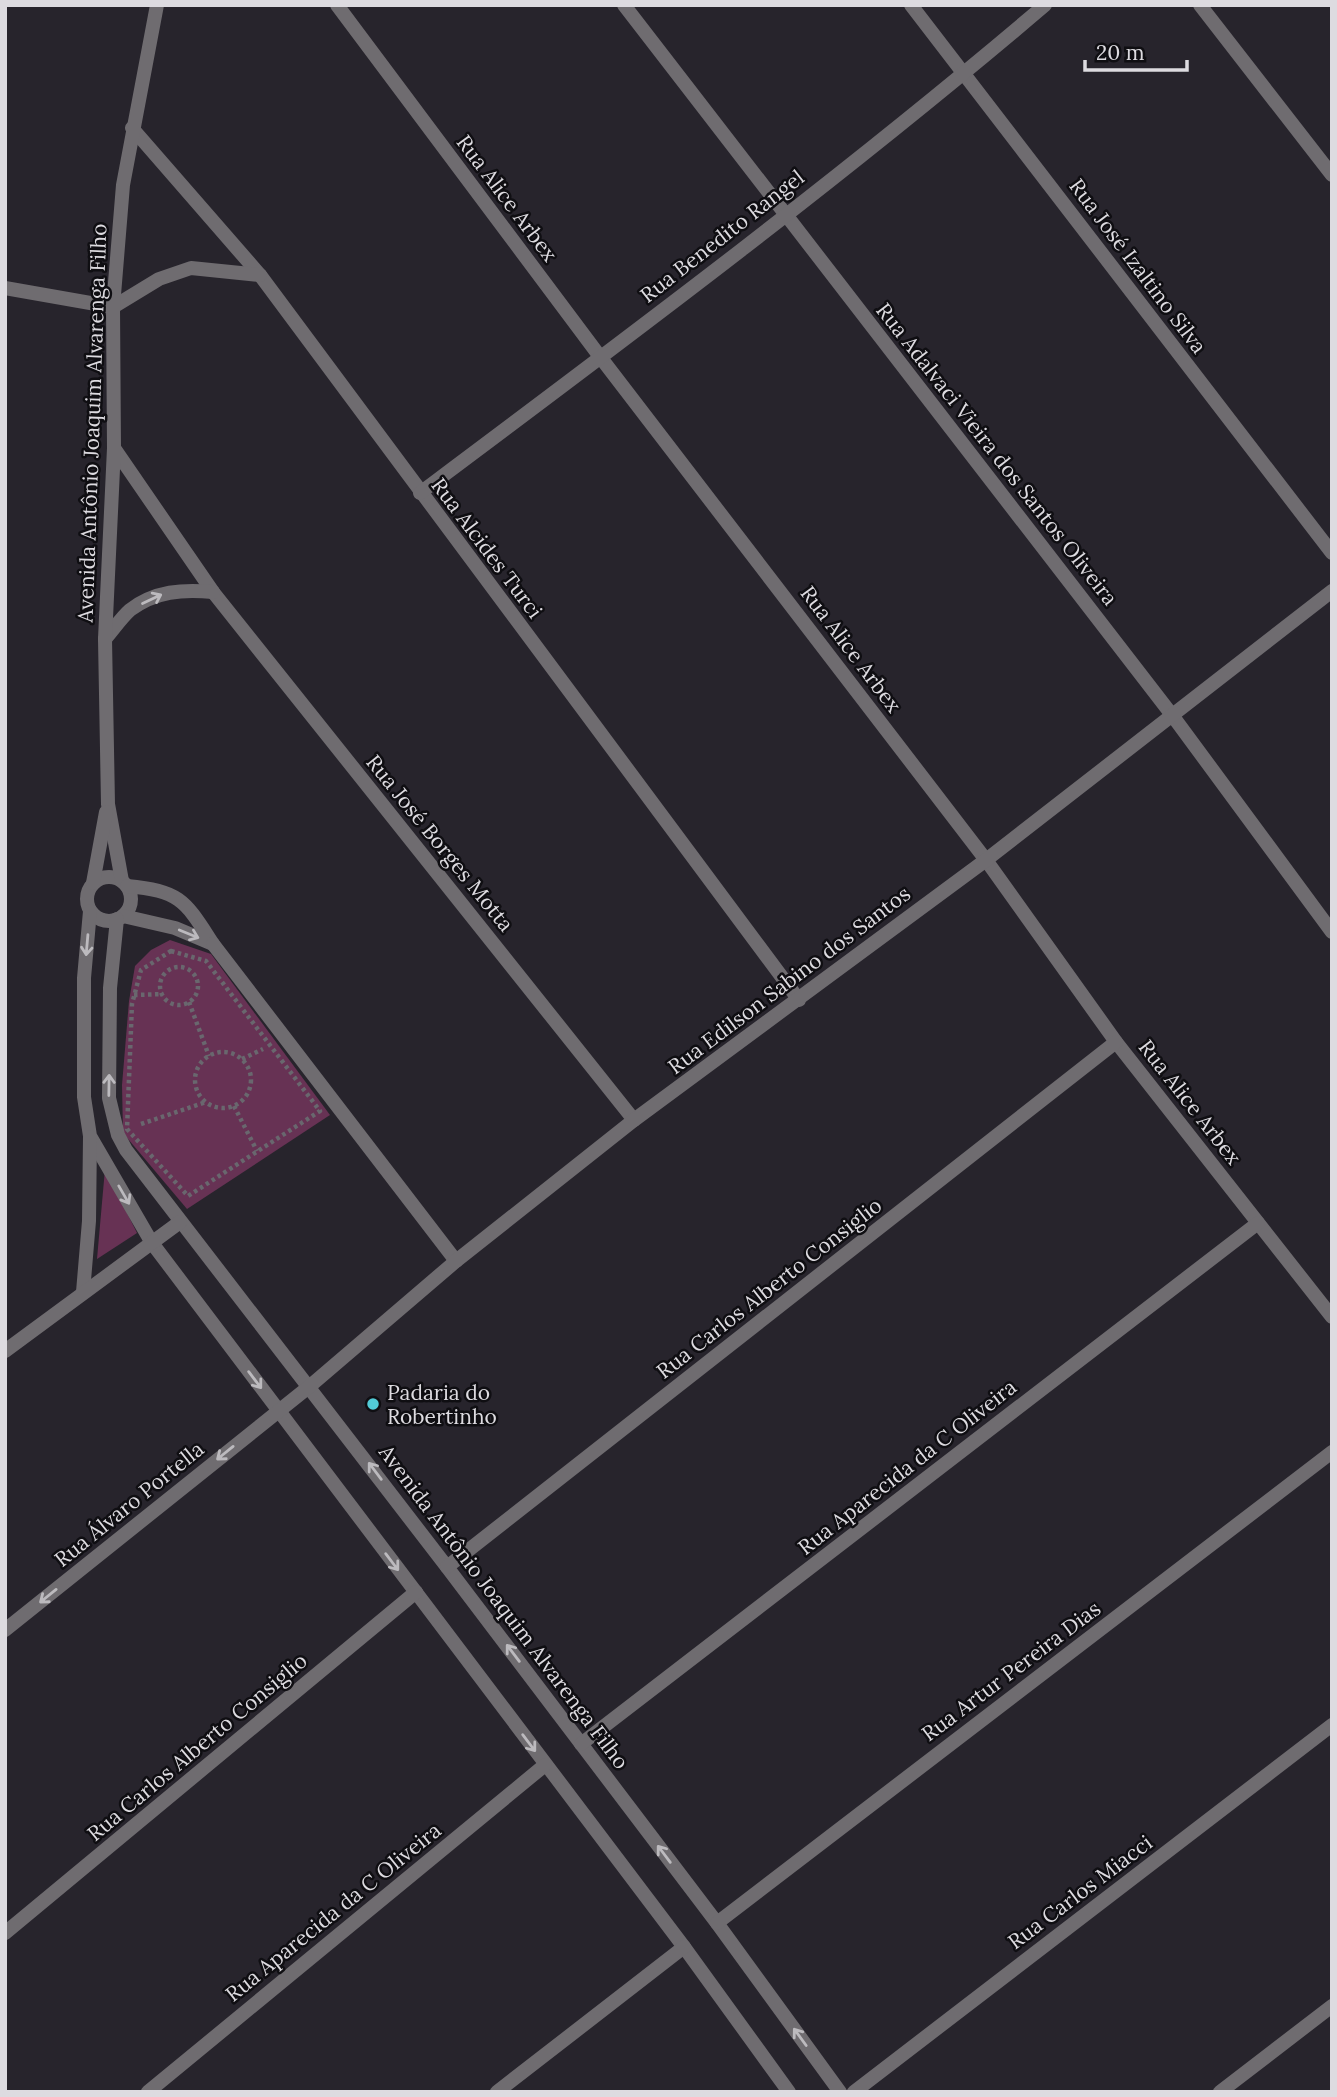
<svg xmlns="http://www.w3.org/2000/svg" width="1337" height="2097" viewBox="0 0 1337 2097" font-family="Lora,serif">
<style>
.green{fill:#673254}
.lines{fill:none;stroke-linecap:round;stroke-linejoin:round}
.path{stroke:#69676e;stroke-width:4.5;stroke-dasharray:3.5 3.5;stroke-linecap:butt}
.minor{stroke:#6f6c70;stroke-width:14}
.oneway{stroke:#bcbabe}
.poi-dot{fill:#52cbd7;stroke:#0f0e12;stroke-width:2.5}
.labels{text-anchor:middle;dominant-baseline:central;stroke-width:5;stroke-linejoin:round;paint-order:stroke}
.street-label{font-size:21px;fill:#dddbe0;stroke:#0f0e12}
.poi-label{font-size:21px;fill:#dddbe0;stroke:#0f0e12;text-anchor:start}
</style>
<rect width="100%" height="100%" fill="#27242c"/>
<g class="green">
<polygon points="170,940 211,954 330,1115 187,1209 123,1133 122,1085 129,1001 135,966 151,950"/>
<polygon points="105,1169 137,1233 97,1259"/>
</g>
<g class="lines">
<g class="path">
<polygon points="171,951 206,961 320,1111 188,1196 127,1129 132,1004 141,970"/>
<circle cx="179" cy="986" r="19"/>
<polyline points="134,995 163,994"/>
<polyline points="189,1002 209,1056"/>
<circle cx="223" cy="1080" r="28"/>
<polyline points="242,1059 263,1049"/>
<polyline points="234,1106 257,1151"/>
<polyline points="141,1124 206,1102"/>
</g>
<g class="minor">
<polyline points="337,5 601,358 986,860 1116,1042 1332,1317"/>
<polyline points="624,5 1172,715 1332,932"/>
<polyline points="911,5 1332,553"/>
<polyline points="1200,5 1332,175"/>
<polyline points="132,128 260,275 799,1000"/>
<polyline points="5,288 113,307 159,279 191,268 260,275"/>
<polyline points="114,448 213,592 634,1120"/>
<path d="M 420,493 C 631,335 844,176 1045,5"/>
<path d="M 105,639 C 113,630 121,618 130,610 C 155,591 183,589 213,592"/>
<circle cx="109" cy="899" r="22"/>
<polyline points="122,881 108,804 105,639 114,448 113,307 123,185 157,5"/>
<polyline points="93,883 106,812"/>
<polyline points="90,911 84,978 84,1097 90,1136 152,1243 684,1947 789,2092"/>
<path d="M 123,916 L 175,928 L 213,944 C 185,901 181,891 127,886"/>
<polyline points="117,919 110,988 109,1098 118,1135 126,1150 447,1567 717,1923 840,2092"/>
<polyline points="213,944 456,1261"/>
<polyline points="83,1292 89,1221 90,1137"/>
<polyline points="5,1351 180,1222"/>
<polyline points="447,1567 1116,1042"/>
<polyline points="5,1630 310,1386 456,1261 634,1120 986,860 1332,591"/>
<polyline points="581,1744 1258,1223"/>
<polyline points="717,1923 1332,1452"/>
<polyline points="5,1933 416,1592"/>
<polyline points="148,2092 545,1765"/>
<polyline points="497,2092 684,1947"/>
<polyline points="854,2092 1332,1725"/>
<polyline points="1220,2092 1332,2006"/>
</g>
</g>
<defs><path id="oneway-shaft" d="M-6 0H5M1.5-3L5.5 0L1.5 3" fill="none" stroke-width="1.6" stroke-linecap="round" stroke-linejoin="round" transform="scale(1.75)"/></defs>
<g class="oneway">
<use href="#oneway-shaft" transform="translate(152 599) rotate(-25)"/>
<use href="#oneway-shaft" transform="translate(189 934) rotate(22)"/>
<use href="#oneway-shaft" transform="translate(87 945) rotate(95)"/>
<use href="#oneway-shaft" transform="translate(109 1085) rotate(-89)"/>
<use href="#oneway-shaft" transform="translate(124 1195) rotate(60)"/>
<use href="#oneway-shaft" transform="translate(255 1380) rotate(53)"/>
<use href="#oneway-shaft" transform="translate(225 1453) rotate(141)"/>
<use href="#oneway-shaft" transform="translate(375 1471) rotate(-127)"/>
<use href="#oneway-shaft" transform="translate(392 1562) rotate(53)"/>
<use href="#oneway-shaft" transform="translate(48 1596) rotate(141)"/>
<use href="#oneway-shaft" transform="translate(513 1653) rotate(-127)"/>
<use href="#oneway-shaft" transform="translate(529 1743) rotate(53)"/>
<use href="#oneway-shaft" transform="translate(664 1854) rotate(-127)"/>
<use href="#oneway-shaft" transform="translate(800 2037) rotate(-126)"/>
</g>
<circle class="poi-dot" cx="373" cy="1404" r="7"/>
<g class="labels">
<g class="street-label">
<text transform="translate(507 198) rotate(53)">Rua Alice Arbex</text>
<text transform="translate(722 236) rotate(-38)">Rua Benedito Rangel</text>
<text transform="translate(1138 266) rotate(53)">Rua José Izaltino Silva</text>
<text transform="translate(92 423) rotate(-88)">Avenida Antônio Joaquim Alvarenga Filho</text>
<text transform="translate(997 454) rotate(52)">Rua Adalvaci Vieira dos Santos Oliveira</text>
<text transform="translate(487 548) rotate(53)">Rua Alcides Turci</text>
<text transform="translate(851 649) rotate(53)">Rua Alice Arbex</text>
<text transform="translate(440 843) rotate(51)">Rua José Borges Motta</text>
<text transform="translate(789 980) rotate(-37)">Rua Edilson Sabino dos Santos</text>
<text transform="translate(1190 1102) rotate(52)">Rua Alice Arbex</text>
<text transform="translate(769 1288) rotate(-38)">Rua Carlos Alberto Consiglio</text>
<text transform="translate(907 1467) rotate(-38)">Rua Aparecida da C Oliveira</text>
<text transform="translate(129 1504) rotate(-39)">Rua Álvaro Portella</text>
<text transform="translate(504 1607) rotate(53)">Avenida Antônio Joaquim Alvarenga Filho</text>
<text transform="translate(1011 1671) rotate(-37)">Rua Artur Pereira Dias</text>
<text transform="translate(197 1747) rotate(-40)">Rua Carlos Alberto Consiglio</text>
<text transform="translate(1080 1892) rotate(-37)">Rua Carlos Miacci</text>
<text transform="translate(333 1912) rotate(-39)">Rua Aparecida da C Oliveira</text>
</g>
<g class="poi-label">
<text x="387" y="1392">Padaria do<tspan x="387" dy="24">Robertinho</tspan></text>
</g>
</g>
<rect width="1337" height="2097" fill="none" stroke="#dddbe0" stroke-width="14"/>
<path d="M1085 60v10h102v-10" fill="none" stroke="#dddbe0" stroke-width="3.5"/>
<text x="1096" y="60" font-size="21" fill="#dddbe0" stroke="#0f0e12" stroke-width="5" paint-order="stroke">20 m</text>
</svg>
